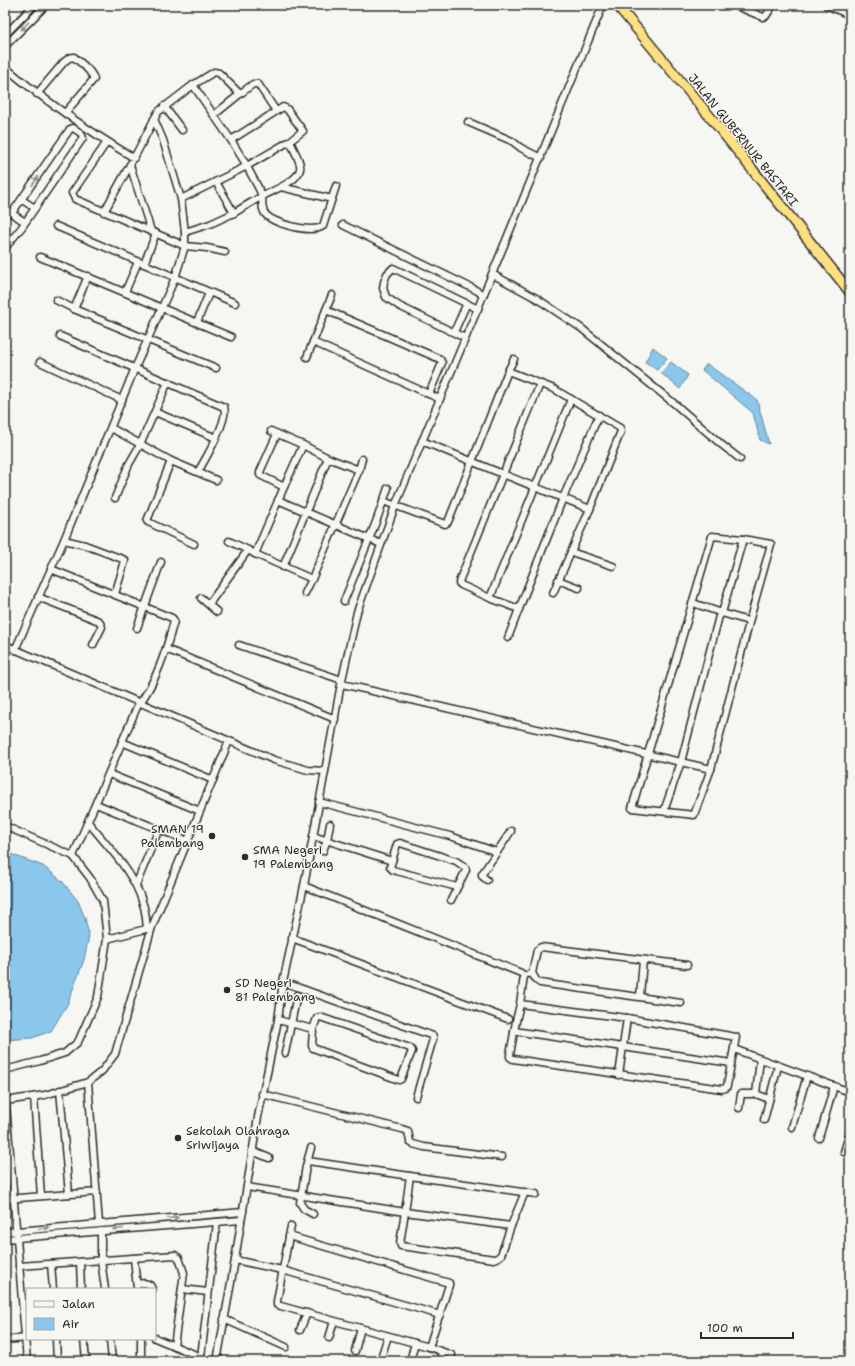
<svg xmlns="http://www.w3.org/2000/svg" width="855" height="1366" viewBox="0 0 855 1366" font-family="'Shantell Sans',sans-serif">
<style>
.water{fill:#8bc6eb;stroke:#65889e}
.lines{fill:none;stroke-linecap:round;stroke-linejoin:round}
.minor-casing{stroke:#2b2b2b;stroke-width:9}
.highway-casing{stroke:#2b2b2b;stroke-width:12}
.minor{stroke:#f6f6f2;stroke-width:6}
.highway{stroke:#fde080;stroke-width:9}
.oneway{fill:#90908e}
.poi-dot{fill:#2b2b2b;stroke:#f6f6f2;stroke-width:1.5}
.labels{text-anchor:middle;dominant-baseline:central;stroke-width:3;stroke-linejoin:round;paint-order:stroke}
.street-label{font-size:12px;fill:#2b2b2b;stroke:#f6f6f2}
.poi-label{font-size:12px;fill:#2b2b2b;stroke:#f6f6f2;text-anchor:start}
</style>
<rect width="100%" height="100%" fill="#f6f6f2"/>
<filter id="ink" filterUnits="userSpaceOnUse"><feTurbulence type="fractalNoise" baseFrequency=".025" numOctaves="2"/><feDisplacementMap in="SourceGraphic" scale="8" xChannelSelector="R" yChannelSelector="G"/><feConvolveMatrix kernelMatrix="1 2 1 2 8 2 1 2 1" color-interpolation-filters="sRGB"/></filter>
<g filter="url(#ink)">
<g class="water">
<polygon points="653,347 667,358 657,370 645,362"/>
<polygon points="671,362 688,375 680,389 661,373"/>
<polygon points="707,364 757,400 769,444 760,440 753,413 702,370"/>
<polygon points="5,852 43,866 62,881 78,901 85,918 89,936 84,960 67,1005 51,1031 32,1038 5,1040"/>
</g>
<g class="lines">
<g class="minor-casing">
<g id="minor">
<polyline points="734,5 763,17 766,16 773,5"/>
<polyline points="826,5 850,15"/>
<polyline points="845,5 850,7"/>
<polyline points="5,35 34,5"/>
<polyline points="5,46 46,5"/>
<path d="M 5,67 C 45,101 89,131 134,158 L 158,112 L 193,85 L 214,72 L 219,73 L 240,94 L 253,84 L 258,84 L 276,111"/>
<polyline points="193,85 231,140"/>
<path d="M 37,94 L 64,62 L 69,58 L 74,57 C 81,63 91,70 94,79 L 65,113"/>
<polyline points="164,106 182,130"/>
<polyline points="214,115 240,94"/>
<polyline points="468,122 512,141 521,148 541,158"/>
<polyline points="107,142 72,193 75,199 185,246 207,248 225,252"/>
<polyline points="130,165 151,231"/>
<polyline points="281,187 332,199"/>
<polyline points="181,199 247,166 231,140 283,107 287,109 303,131 290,141"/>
<polyline points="22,200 35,208"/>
<polyline points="5,209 25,222"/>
<polyline points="104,212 131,163"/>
<path d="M 234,213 C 243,207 252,202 261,197 C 271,191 298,182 300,169 C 302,163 292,147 290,141 L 247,166 C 250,174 261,190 262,197 C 263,202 261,206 264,212 C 270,224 313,234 323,226 L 336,186"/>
<polyline points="343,225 474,289 479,292 483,296"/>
<polyline points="56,226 235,303"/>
<polyline points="185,232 210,224 234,213 216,182"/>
<polyline points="5,248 22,227 83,138 81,133 73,128 70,129 12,213"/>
<polyline points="40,257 231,337"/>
<polyline points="144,264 156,233"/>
<polyline points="492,274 536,298 581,328 676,405 722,445 740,459"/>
<polyline points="125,292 138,262"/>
<polyline points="332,295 313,342 440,399"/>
<polyline points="56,300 74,309 216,368"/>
<polyline points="74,309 88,276"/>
<polyline points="326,310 440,359 442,363 429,394"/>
<polyline points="197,322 209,293"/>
<polyline points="454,332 467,303"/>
<path d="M 60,336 L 224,407 C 229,419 205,460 198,472"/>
<polyline points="465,338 399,306 386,297 383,288 384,282 387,274 393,268 478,309"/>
<polyline points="307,357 313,342"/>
<polyline points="40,362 122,400"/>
<polyline points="508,371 514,359"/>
<polyline points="540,384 460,579 459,583 461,585 490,598 571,399"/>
<polyline points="155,412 216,438"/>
<polyline points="111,428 171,461 216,480"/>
<polyline points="271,431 303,445 284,487 255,554 312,579 359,470 362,459"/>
<polyline points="277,434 260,472 260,475 284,487"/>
<polyline points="328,458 359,470"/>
<polyline points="171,461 147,521 148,522 194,544"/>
<polyline points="115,498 129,464 140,445 168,382"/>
<polyline points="278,500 381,544"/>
<path d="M 383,501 L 445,524 L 448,522 L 508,371 L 554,389 L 620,428 L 621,431 L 590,509 C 534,487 478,464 422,441"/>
<polyline points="743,539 771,544 749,622"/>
<polyline points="64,540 85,545 125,560 125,561 115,594"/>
<polyline points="229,541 248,550"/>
<polyline points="571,552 613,566"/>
<polyline points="283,567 328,458 303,445"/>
<path d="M 51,569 L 172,618 L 173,619 L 174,621 C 166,651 156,683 137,707 L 73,856"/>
<polyline points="558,580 579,588"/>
<polyline points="305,593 312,579"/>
<polyline points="553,593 590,509"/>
<polyline points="38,597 99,621 102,627 93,645"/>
<polyline points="201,598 217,612"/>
<polyline points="490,598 519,609 563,498 599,415"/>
<polyline points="344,601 376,522 388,488"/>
<polyline points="209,604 248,550 255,554"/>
<polyline points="137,628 161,562"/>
<polyline points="508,638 519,609"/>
<polyline points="5,645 274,760 308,770 325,771"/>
<polyline points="239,645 342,680"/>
<polyline points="166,649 335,719"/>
<polyline points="15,650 64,540 135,368 175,278 185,246 185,232 181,199 163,140 154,119"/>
<polyline points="342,684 711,769"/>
<polyline points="122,742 213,780"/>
<polyline points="109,774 200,811"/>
<polyline points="319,802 450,836 497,852 482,874 482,876 487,880"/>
<polyline points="96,804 188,841"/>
<polyline points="664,811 681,762 719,616 722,613 748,621 749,623 711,769 694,815 632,808 712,536 743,539 722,613 693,603"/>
<path d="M 88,822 C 108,847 134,872 143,904 C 146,912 146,921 147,928"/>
<polyline points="5,826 73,856 90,878 103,901 107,939 98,997 78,1042 65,1053 40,1061 5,1070"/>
<polyline points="313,836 392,861 397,844 400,843 456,861 465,867 466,870 451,900"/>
<polyline points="323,851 327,840 330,824"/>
<polyline points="497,852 511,831"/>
<polyline points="392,861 390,867 393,870 457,887"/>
<polyline points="136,885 159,829"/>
<polyline points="304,886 521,973 524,976 520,1004 627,1018 736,1037 727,1086 726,1088 722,1089 513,1059 510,1057 510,1055 516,1021 520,1004"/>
<polyline points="292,938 508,1019"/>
<polyline points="107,939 150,928"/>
<polyline points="532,973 537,950 541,947 687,965"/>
<polyline points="529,974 532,973 536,980 540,983 681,1003"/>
<polyline points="283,982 433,1036 433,1039 416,1097"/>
<polyline points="640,996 643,960"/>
<polyline points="278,1020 313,1029 317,1018 320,1017 410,1048 412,1051 401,1079 399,1080 313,1048 312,1046 313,1029"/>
<polyline points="514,1031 731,1063"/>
<polyline points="734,1049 850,1092"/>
<polyline points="285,1053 297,995"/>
<polyline points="619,1075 627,1018"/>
<polyline points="88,1082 99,1224"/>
<polyline points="60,1090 69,1194"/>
<polyline points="5,1092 27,1361"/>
<polyline points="262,1094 402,1129 408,1131 410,1142 413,1144 424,1147 502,1157"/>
<polyline points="756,1094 760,1059"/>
<polyline points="34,1097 41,1196"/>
<polyline points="5,1101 45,1095 88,1082 102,1071 115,1054 152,927 229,741"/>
<polyline points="739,1108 741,1094 756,1094 769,1099"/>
<polyline points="764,1120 778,1066"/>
<polyline points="792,1127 807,1076"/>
<polyline points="819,1138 834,1086"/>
<polyline points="311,1148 306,1166 300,1203 304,1209 313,1214"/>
<polyline points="252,1151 269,1158"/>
<polyline points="844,1152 850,1131"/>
<polyline points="308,1161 410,1176"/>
<polyline points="247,1187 405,1212 410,1176 536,1194"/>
<polyline points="5,1199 97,1192"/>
<polygon points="405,1212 511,1226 501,1255 497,1258 494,1259 401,1246 400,1243"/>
<polyline points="291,1226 277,1301 277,1305 429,1347"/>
<polyline points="511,1226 525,1192"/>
<polyline points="101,1231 101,1260 105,1289"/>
<polyline points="5,1232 243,1212"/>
<polyline points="289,1236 449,1283 449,1285 429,1347 452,1355"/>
<polyline points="5,1239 241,1220"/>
<polyline points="134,1258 137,1289"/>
<polyline points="235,1260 282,1270 440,1315"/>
<polyline points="80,1262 81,1289"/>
<polyline points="51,1264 53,1289"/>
<polyline points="19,1266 175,1255 179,1258 184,1273 174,1346"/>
<path d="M 137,1284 C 143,1283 150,1282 152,1289"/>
<polyline points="182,1289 208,1292"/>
<polyline points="224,1319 286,1347"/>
<polyline points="300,1330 307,1313"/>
<polyline points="155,1338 201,1357 200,1361"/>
<polyline points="329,1338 334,1321"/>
<polyline points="56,1339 57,1361"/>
<polyline points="84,1339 86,1361"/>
<polyline points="110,1339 112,1361"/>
<polyline points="5,1340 27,1338"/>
<polyline points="355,1351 361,1328"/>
<polyline points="201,1357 217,1222"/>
<polyline points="141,1361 141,1339"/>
<polyline points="217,1361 235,1260 258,1117 278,1020 283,982 304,886 340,689 357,612 395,506 483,296 603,5"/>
<polyline points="380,1361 388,1336"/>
<polyline points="410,1361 415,1343"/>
<polyline points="440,1361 442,1352"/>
</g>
</g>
<g class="highway-casing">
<polyline id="highway" points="617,5 716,124 850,292"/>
</g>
<use href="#minor" class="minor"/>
<use href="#highway" class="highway"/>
</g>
<defs><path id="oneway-solid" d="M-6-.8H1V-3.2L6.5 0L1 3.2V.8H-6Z"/></defs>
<g class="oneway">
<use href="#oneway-solid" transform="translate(25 26) rotate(133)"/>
<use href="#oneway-solid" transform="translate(35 181) rotate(-56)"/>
<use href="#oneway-solid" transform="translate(173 1218) rotate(-5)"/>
<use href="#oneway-solid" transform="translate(44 1228) rotate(-5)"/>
<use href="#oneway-solid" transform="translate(118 1229) rotate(175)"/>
</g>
</g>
<g class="poi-dot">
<circle cx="212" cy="836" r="4"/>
<circle cx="245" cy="857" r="4"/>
<circle cx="227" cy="990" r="4"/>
<circle cx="178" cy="1138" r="4"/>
</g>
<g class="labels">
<g class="street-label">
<text transform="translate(743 140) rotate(51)">JALAN GUBERNUR BASTARI</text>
</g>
<g class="poi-label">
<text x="204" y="829" text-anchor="end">SMAN 19<tspan x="204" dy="14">Palembang</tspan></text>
<text x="253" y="850">SMA Negeri<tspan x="253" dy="14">19 Palembang</tspan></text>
<text x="235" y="983">SD Negeri<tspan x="235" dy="14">81 Palembang</tspan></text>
<text x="186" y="1131">Sekolah Olahraga<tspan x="186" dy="14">Sriwijaya</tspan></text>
</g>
</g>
<rect width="855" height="1366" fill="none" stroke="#f6f6f2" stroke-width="20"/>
<rect x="10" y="10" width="835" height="1346" fill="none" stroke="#2b2b2b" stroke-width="1.5" filter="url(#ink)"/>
<rect x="26" y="1288" width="130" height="52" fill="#f6f6f2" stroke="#a5a5a2"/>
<rect x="34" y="1301" width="20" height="6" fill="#f6f6f2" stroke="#a5a5a2"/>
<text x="62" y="1308" font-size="12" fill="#2b2b2b">Jalan</text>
<rect x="34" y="1318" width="20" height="12" fill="#8bc6eb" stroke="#a5a5a2"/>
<text x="62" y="1328" font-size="12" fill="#2b2b2b">Air</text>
<path d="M701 1332v6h92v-6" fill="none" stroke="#2b2b2b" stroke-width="2"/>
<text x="707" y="1332" font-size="12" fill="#2b2b2b" stroke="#f6f6f2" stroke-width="3" paint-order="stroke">100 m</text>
</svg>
